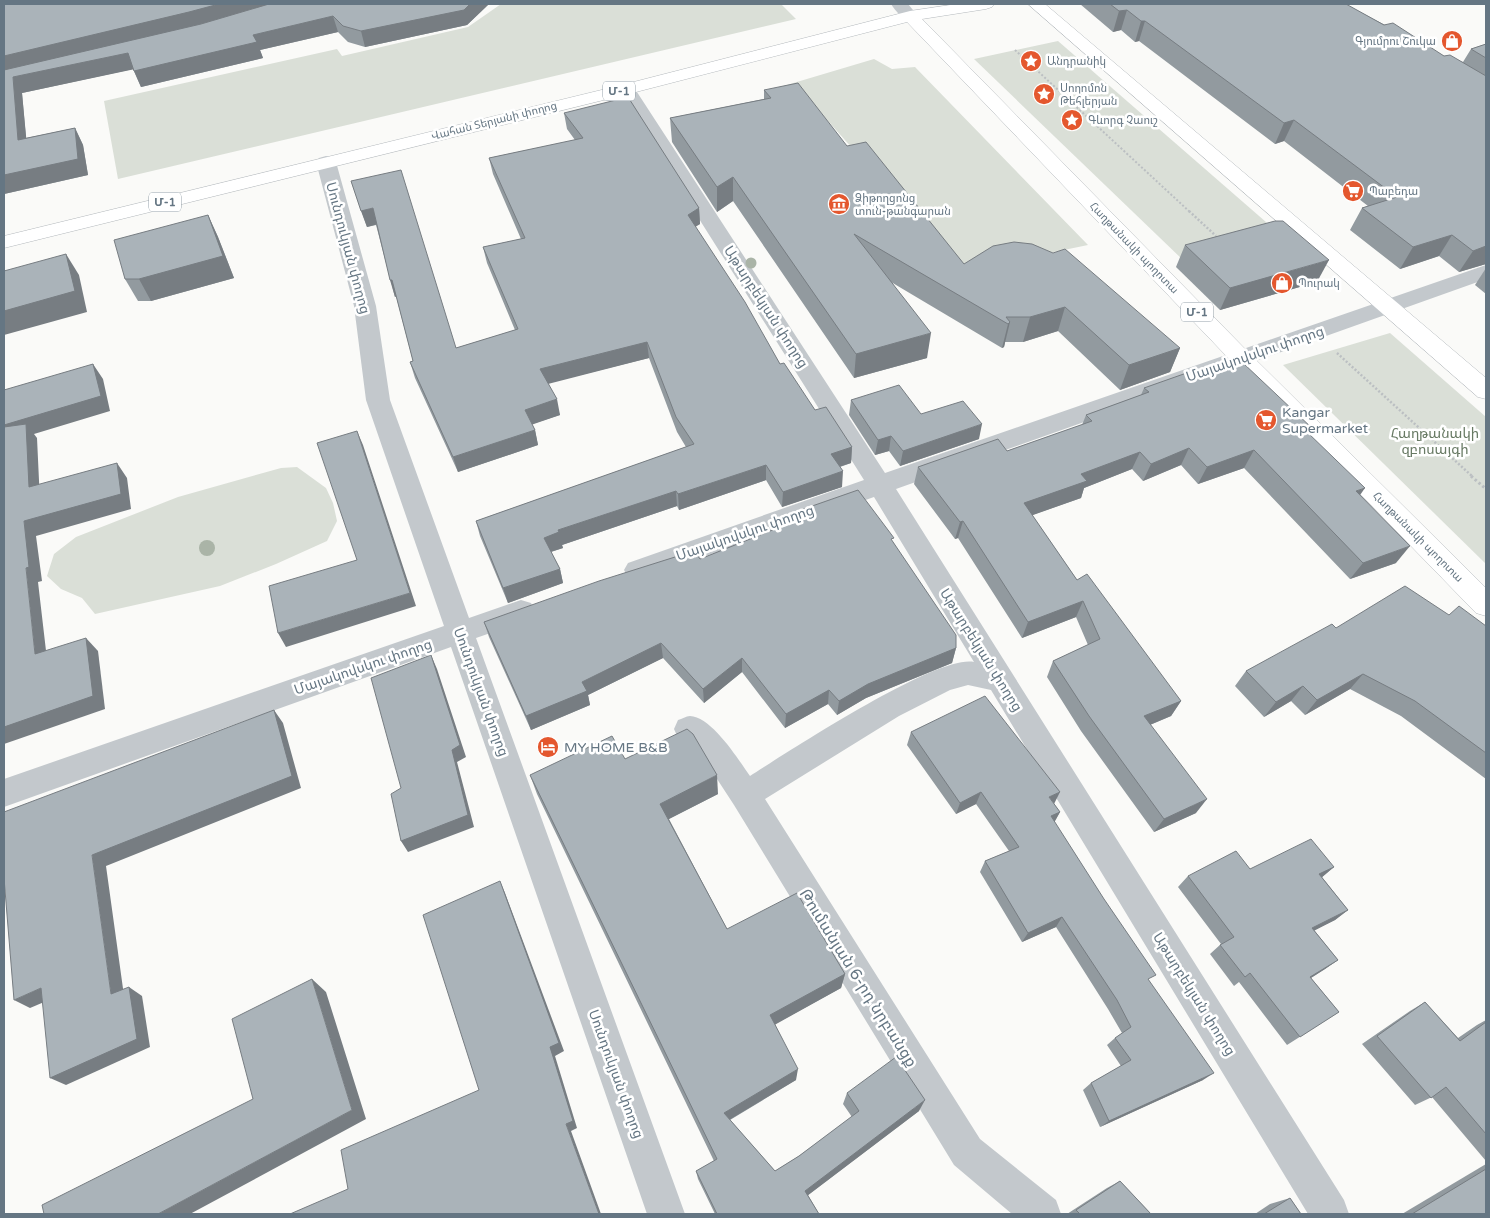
<svg xmlns="http://www.w3.org/2000/svg" width="1490" height="1218" viewBox="0 0 1490 1218" font-family="'Varela Round','Noto Sans Armenian',sans-serif">
<style>
.green{fill:#dadfd7}
.lines{fill:none;stroke-linecap:round;stroke-linejoin:round}
.highway-casing{stroke:#b4b9bd;stroke-width:1}
.path-far2{stroke:#bbbfc2;stroke-width:2;stroke-dasharray:2 2;stroke-linecap:butt}
.path-far1{stroke:#bbbfc2;stroke-width:2.5;stroke-dasharray:2 2;stroke-linecap:butt}
.path{stroke:#bbbfc2;stroke-width:3;stroke-dasharray:2.5 2.5;stroke-linecap:butt}
.minor{fill:#c3c8cc;fill-rule:evenodd}
.highway{fill:#fff;fill-rule:evenodd}
.tree{fill:#aab4a7}
.wall{fill:#929a9f}
.shaded-wall{fill:#777d82}
.building{fill:#aab3b9;stroke:#777d82}
.labels{text-anchor:middle;dominant-baseline:central;stroke-width:5;stroke-linejoin:round;paint-order:stroke}
.far-poi-label{font-size:11px;fill:#657683;stroke:#fff;text-anchor:start}
.far-street-label{font-size:11px;fill:#657683;stroke:#fff}
.shield{fill:#fff;stroke:#939fa8;stroke-width:1}
.shield-label{font-size:12px;font-weight:bold;fill:#657683}
.street-label{font-size:14px;fill:#657683;stroke:#fff}
.poi-label{font-size:14px;fill:#657683;stroke:#fff;text-anchor:start}
.park-label{font-size:14px;fill:#687a64;stroke:#fff}
.near-street-label{font-size:16px;fill:#657683;stroke:#fff}
</style>
<rect width="100%" height="100%" fill="#fafaf8"/>
<g class="green">
<polygon points="501,4 781,4 796,19 118,179 104,101 337,49 342,56 468,27"/>
<polygon points="1058,41 1281,235 1184,261 974,59"/>
<polygon points="874,59 892,69 915,67 1088,245 962,271 811,102 780,87"/>
<polygon points="1390,333 1486,417 1486,564 1283,365"/>
<polygon points="297,467 326,488 333,503 337,521 327,541 276,564 220,586 95,614 82,598 61,589 47,576 54,554 76,537 178,497 281,468"/>
</g>
<g class="lines">
<g class="highway-casing">
<g id="highway">
<polygon points="957,4 994,4 992,7 986,9 922,19 1250,354 1486,588 1486,616 1476,613 1234,364 907,22 632,93 4,248 4,236 622,85 910,11"/>
<polygon points="1028,4 1045,4 1486,378 1486,399 1478,397"/>
</g>
</g>
<polyline class="path-far2" points="1015,50 1191,213"/>
<g class="path-far1">
<polyline points="1189,211 1216,236"/>
<polyline points="1337,353 1473,477"/>
</g>
<polyline class="path" points="1471,476 1486,489"/>
<g class="minor">
<path d="M 891,4 L 908,4 L 918,16 L 916,19 C 904,22 897,13 891,4 Z"/>
<path d="M 626,84 L 632,85 L 635,89 L 885,473 L 1486,265 L 1486,279 L 896,489 L 1344,1200 L 1349,1214 L 1308,1214 L 991,690 L 968,685 L 950,690 L 899,716 L 765,799 L 980,1139 L 1056,1200 L 1061,1214 L 1012,1214 L 954,1165 L 734,805 L 704,759 L 678,738 L 674,729 L 678,720 C 682,719 686,716 690,716 C 712,717 738,759 750,776 C 788,752 937,654 974,662 L 874,497 L 646,577 L 637,581 L 628,577 L 624,570 L 628,563 L 864,480 L 617,89 L 620,85 Z"/>
<polygon points="326,156 333,158 336,162 376,306 390,400 469,618 521,600 531,603 535,611 531,619 476,638 685,1214 647,1214 451,647 4,807 4,779 444,626 366,400 354,306 316,162 319,158"/>
</g>
<use href="#highway" class="highway"/>
</g>
<g class="tree">
<circle cx="751" cy="263" r="5.5"/>
<circle cx="207" cy="548" r="8"/>
</g>
<g class="wall">
<polygon points="4,4 489,4 467,25 365,47 348,42 338,32 260,50 263,58 141,87 133,69 22,93 26,138 75,128 83,145 88,175 4,194"/>
<polygon points="1080,4 1345,4 1444,56 1463,62 1471,49 1486,44 1486,264 1459,272 1439,256 1400,269 1350,230 1362,208 1368,206 1284,141 1275,144 1139,41 1135,42 1121,30 1113,32"/>
<polygon points="764,90 847,146 964,264 1180,348 1170,372 1120,390 1058,331 1023,342 1005,342 1004,347 1002,348 891,282 927,358 854,378 733,201 717,212 672,142 670,118 764,99"/>
<polygon points="564,113 699,208 700,224 695,226 780,364 815,410 852,447 851,463 840,467 842,487 782,507 766,480 679,510 677,506 562,545 563,548 551,552 560,569 563,583 508,603 480,536 476,521 686,447 677,432 649,358 548,383 560,415 532,424 535,430 538,445 458,472 415,378 410,362 413,361 396,296 395,297 376,225 367,227 351,181 456,348 515,330 487,263 483,247 521,239 493,174 489,158 575,140 567,129"/>
<polygon points="208,215 218,237 234,278 151,301 138,301 125,279"/>
<polygon points="1185,245 1317,282 1220,310 1176,267"/>
<polygon points="1486,268 1486,294 1475,285"/>
<polygon points="1201,375 1313,429 1310,435 1360,496 1396,563 1350,579 1244,468 1198,484 1181,465 1143,481 1132,469 1084,488 1081,498 1032,515 1077,580 1181,701 1171,716 1150,725 1196,813 1154,832 1081,731 1047,677 1053,661 1088,645 1076,617 1022,638 958,538 955,539 914,484 918,467 1007,451 1082,425 1086,415 1141,395 1144,388"/>
<polygon points="851,400 921,414 979,439 900,466 889,451 875,455 849,415"/>
<polygon points="795,512 893,542 956,648 952,663 866,698 837,715 828,704 785,728 742,672 704,703 663,658 588,695 590,705 531,730 489,637 484,622 700,559 795,521"/>
<polygon points="1449,615 1486,626 1486,779 1401,716 1350,689 1305,715 1291,701 1264,717 1235,686 1246,671 1336,628"/>
<polygon points="911,732 1054,804 1060,812 1054,822 1149,981 1203,1080 1100,1127 1083,1090 1091,1083 1121,1066 1107,1045 1115,1038 1122,1033 1108,1009 1056,927 1022,942 980,872 985,861 1009,851 976,804 956,814 907,745"/>
<polygon points="625,759 718,794 669,819 727,929 845,974 841,988 775,1024 796,1080 730,1120 775,1171 799,1156 852,1117 843,1104 847,1093 919,1111 808,1195 819,1214 715,1214 698,1179 696,1171 714,1161 537,794 530,775"/>
<polygon points="1334,867 1322,877 1348,910 1335,920 1314,930 1338,960 1325,969 1311,978 1339,1012 1287,1045 1239,982 1234,986 1210,954 1221,944 1178,887 1188,876 1250,869"/>
<polygon points="1425,1002 1458,1038 1477,1025 1486,1020 1486,1161 1432,1097 1415,1105 1362,1044 1410,1011"/>
<polygon points="1486,1164 1486,1214 1402,1214"/>
<polygon points="1120,1181 1151,1214 1067,1214 1107,1188"/>
<polygon points="1290,1198 1301,1214 1255,1214 1270,1204"/>
</g>
<g class="shaded-wall">
<polygon points="219,4 280,4 4,74 4,56"/>
<polygon points="470,4 489,4 467,25 365,47 361,31"/>
<polygon points="1127,10 1121,30 1113,32 1119,11"/>
<polygon points="333,16 338,32 260,50 263,58 141,87 134,71 253,35"/>
<polygon points="1141,21 1145,21 1139,41 1135,42"/>
<polygon points="128,53 135,69 22,93 28,157 18,140 13,77"/>
<polygon points="1294,120 1284,141 1275,144 1284,123"/>
<polygon points="75,128 83,145 88,175 4,194 4,175"/>
<polygon points="733,177 733,201 717,212 717,187"/>
<polygon points="373,208 378,224 367,227 361,211"/>
<polygon points="699,208 700,224 689,231 688,215"/>
<polygon points="208,215 218,237 234,278 151,301 139,279"/>
<polygon points="1452,235 1439,256 1400,269 1413,247"/>
<polygon points="1486,246 1486,264 1459,272 1473,251"/>
<polygon points="66,254 79,275 87,312 4,335 4,311"/>
<polygon points="1329,260 1317,282 1220,310 1230,288"/>
<polygon points="390,280 392,280 397,296 395,297"/>
<polygon points="1065,307 1058,331 1023,342 1030,317"/>
<polygon points="1010,322 1004,347 1002,348 1008,324"/>
<polygon points="931,333 927,358 854,378 856,354"/>
<polygon points="647,342 649,358 544,385 540,369"/>
<polygon points="1180,348 1170,372 1120,390 1129,365"/>
<polygon points="93,364 103,379 110,411 34,434 37,438 40,502 29,487 4,434 4,425"/>
<polygon points="557,399 560,415 528,426 525,410"/>
<polygon points="982,424 979,439 900,466 903,451"/>
<polygon points="1313,429 1303,447 1306,431"/>
<polygon points="535,430 538,445 458,472 453,457"/>
<polygon points="357,431 363,445 416,606 286,647 278,633 410,593"/>
<polygon points="891,436 889,451 875,455 878,440"/>
<polygon points="852,447 851,463 829,470 831,454"/>
<polygon points="1189,448 1181,465 1143,481 1151,464"/>
<polygon points="1254,450 1244,468 1198,484 1207,467"/>
<polygon points="1140,452 1132,469 1084,488 1081,498 1019,520 1024,503 1081,474"/>
<polygon points="117,463 127,478 131,509 36,536 42,581 38,582 48,668 35,654 26,568 24,521"/>
<polygon points="766,465 766,480 679,510 678,494"/>
<polygon points="843,471 842,487 782,507 783,492"/>
<polygon points="1365,488 1353,505 1356,491"/>
<polygon points="676,491 677,506 562,545 563,548 547,553 544,538 558,530"/>
<polygon points="963,521 958,538 955,539 960,522"/>
<polygon points="1410,546 1396,563 1350,579 1363,563"/>
<polygon points="560,569 563,583 508,603 503,588"/>
<polygon points="1083,601 1076,617 1022,638 1028,622"/>
<polygon points="86,638 98,651 105,709 4,744 4,727"/>
<polygon points="661,643 663,658 588,695 590,705 531,730 526,716 582,682"/>
<polygon points="956,648 952,663 866,698 837,715 839,701 868,684"/>
<polygon points="431,655 437,669 466,757 457,762 474,827 408,852 401,841 452,750"/>
<polygon points="742,658 742,672 704,703 703,689"/>
<polygon points="1363,674 1350,689 1305,715 1317,700"/>
<polygon points="1303,686 1291,701 1264,717 1276,702"/>
<polygon points="829,690 828,704 785,728 786,714"/>
<polygon points="1181,701 1171,716 1135,731 1144,716"/>
<polygon points="274,710 283,723 301,788 106,866 125,1003 111,994 92,855"/>
<polygon points="717,775 718,794 663,822 660,804"/>
<polygon points="981,792 976,804 956,814 960,803"/>
<polygon points="1060,792 1054,804 1049,797"/>
<polygon points="1207,799 1196,813 1154,832 1164,819"/>
<polygon points="1060,812 1054,823 1051,816"/>
<polygon points="1334,867 1321,878 1319,874"/>
<polygon points="500,881 505,893 564,1051 555,1056 577,1128 571,1131 601,1214 599,1214 566,1124"/>
<polygon points="1348,910 1335,920 1300,938 1312,928"/>
<polygon points="1062,917 1056,927 1022,942 1028,933"/>
<polygon points="1338,960 1325,969 1298,986 1310,977"/>
<polygon points="845,974 841,988 769,1028 770,1015"/>
<polygon points="312,979 326,992 366,1119 190,1214 158,1214 352,1110"/>
<polygon points="129,987 142,996 150,1047 66,1085 50,1078"/>
<polygon points="41,988 56,997 30,1008 14,1000"/>
<polygon points="798,1069 796,1080 724,1123 724,1113"/>
<polygon points="1214,1073 1203,1080 1100,1127 1109,1121"/>
<polygon points="925,1100 919,1111 803,1199 805,1191"/>
</g>
<g class="building">
<polygon points="4,4 219,4 189,12 4,56"/>
<polygon points="269,4 470,4 464,10 361,31 343,26 333,16 253,35 257,42 134,71 128,53 13,77 18,140 75,128 78,159 4,175 4,70 201,24"/>
<polygon points="1110,4 1346,4 1384,25 1393,23 1444,56 1450,55 1486,76 1486,246 1473,251 1452,235 1413,247 1362,208 1397,197 1294,120 1284,123 1145,21 1141,21 1127,10 1119,11"/>
<polygon points="1486,44 1486,58 1471,49"/>
<polygon points="798,83 847,146 866,142 964,264 993,246 1014,242 1032,244 1053,253 1065,249 1180,348 1129,365 1065,307 1030,317 1006,317 1010,322 1008,324 854,234 931,333 856,354 733,177 717,187 670,118 771,98 764,90"/>
<polygon points="628,97 699,208 688,215 745,302 780,364 784,363 815,410 826,407 852,447 831,454 843,471 783,492 766,465 678,494 676,491 558,530 559,532 544,538 560,569 503,588 476,521 694,444 676,417 647,342 540,369 557,399 525,410 535,430 453,457 410,362 413,361 392,280 390,280 373,208 361,211 351,181 401,170 456,348 518,329 483,247 525,238 489,158 583,138 564,113"/>
<polygon points="208,215 223,256 139,279 125,279 114,240"/>
<polygon points="1275,221 1283,221 1329,260 1230,288 1185,245"/>
<polygon points="66,254 75,291 4,311 4,271"/>
<polygon points="1242,362 1313,429 1306,431 1365,488 1356,491 1410,546 1363,563 1254,450 1207,467 1189,448 1151,464 1140,452 1081,474 1087,481 1024,503 1077,580 1087,574 1181,701 1144,716 1207,799 1164,819 1089,716 1053,661 1100,639 1083,601 1028,622 963,521 960,522 918,467 998,439 1007,451 1092,421 1086,415 1149,392 1144,388 1195,370 1201,375"/>
<polygon points="93,364 101,396 4,425 4,390"/>
<polygon points="899,385 921,414 963,401 982,424 903,451 891,436 878,440 851,400"/>
<polygon points="26,424 29,487 117,463 121,494 24,521 29,567 26,568 35,654 86,638 93,696 4,727 4,427"/>
<polygon points="357,431 410,593 278,633 269,586 357,560 317,443"/>
<polygon points="858,490 894,538 891,539 956,635 956,648 868,684 839,701 829,690 786,714 742,658 703,689 661,643 582,682 587,691 526,716 484,622 599,581 694,551 700,559 800,519 795,512"/>
<polygon points="1405,586 1449,615 1459,606 1486,626 1486,753 1415,701 1363,674 1317,700 1303,686 1276,702 1246,671 1332,624 1336,628"/>
<polygon points="431,655 460,745 452,750 468,815 401,841 391,794 401,788 371,678"/>
<polygon points="985,696 1060,792 1049,797 1060,812 1051,816 1104,899 1156,975 1148,979 1214,1073 1109,1121 1091,1083 1131,1060 1115,1038 1131,1027 1117,1000 1062,917 1028,933 985,861 1019,847 981,792 960,803 911,732"/>
<polygon points="274,710 292,776 92,855 111,994 129,987 137,1039 50,1078 41,988 14,1000 4,878 4,812"/>
<polygon points="687,729 693,734 717,775 660,804 727,929 797,893 845,974 770,1015 798,1069 724,1113 775,1171 799,1156 859,1111 847,1093 896,1057 925,1100 805,1191 819,1214 717,1214 696,1171 717,1159 530,775 612,736 625,759"/>
<polygon points="1311,839 1334,867 1319,874 1348,910 1312,928 1338,960 1310,977 1339,1012 1300,1037 1250,973 1245,977 1220,945 1234,937 1188,876 1236,851 1250,869"/>
<polygon points="500,881 559,1043 550,1047 573,1121 566,1124 599,1214 290,1214 348,1189 341,1150 479,1090 423,915"/>
<polygon points="312,979 352,1110 158,1214 44,1214 42,1205 253,1099 232,1019"/>
<polygon points="1425,1002 1460,1041 1486,1022 1486,1134 1446,1087 1431,1098 1377,1036"/>
<polygon points="1486,1169 1486,1214 1412,1214"/>
<polygon points="1120,1181 1151,1214 1080,1214 1076,1210"/>
<polygon points="1290,1198 1301,1214 1264,1214"/>
</g>
<defs>
<g id="shop-disc" transform="scale(1.125)"><circle r="9.5" fill="#e4572e" stroke="#fff"/><path d="M-5-2.5h2.3a2.7 3.5 0 0 1 5.4 0H5L5.5 6h-11ZM-1.5-2.5h3a1.5 2.3 0 0 0-3 0Z" fill="#fff"/></g>
<g id="sight-disc" transform="scale(1.125)"><circle r="9.5" fill="#e4572e" stroke="#fff"/><path d="M0-6L1.8-2.2L6-1.7L2.9 1.2L3.7 5.4L0 3.3L-3.7 5.4L-2.9 1.2L-6-1.7L-1.8-2.2Z" fill="#fff"/></g>
<g id="supermarket-disc" transform="scale(1.125)"><circle r="9.5" fill="#e4572e" stroke="#fff"/><path d="M-6-5.5h2.5l.6 2H6L4.5 2H-2.5L-4.4-4H-6ZM-1.5 3.2a1.3 1.3 0 1 0 .1 0ZM3 3.2a1.3 1.3 0 1 0 .1 0Z" fill="#fff"/></g>
<g id="museum-disc" transform="scale(1.125)"><circle r="9.5" fill="#e4572e" stroke="#fff"/><path d="M0-6L6-3V-2H-6V-3ZM-5-1h2V3h-2ZM-1-1h2V3h-2ZM3-1h2V3H3ZM-6 4H6V6H-6Z" fill="#fff"/></g>
<g id="hotel-disc" transform="scale(1.125)"><circle r="9.5" fill="#e4572e" stroke="#fff"/><path d="M-6-4.5h1.5V1H6V5H4.5V3h-9V5H-6ZM-4 0a1.8 1.8 0 1 1 3.6 0ZM.5 0V-2.5h3Q6-2.5 6 0Z" fill="#fff"/></g>
</defs>
<g fill-rule="evenodd">
<use href="#shop-disc" x="1452" y="41"/>
<use href="#sight-disc" x="1031" y="61"/>
<use href="#sight-disc" x="1044" y="94"/>
<use href="#sight-disc" x="1072" y="120"/>
<use href="#supermarket-disc" x="1353" y="191"/>
<use href="#museum-disc" x="839" y="204"/>
<use href="#shop-disc" x="1282" y="283"/>
<use href="#supermarket-disc" x="1266" y="420"/>
<use href="#hotel-disc" x="548" y="747"/>
</g>
<g class="labels">
<g class="far-poi-label">
<text x="1436" y="41" text-anchor="end">Գյումրու Շուկա</text>
<text x="1047" y="61">Անդրանիկ</text>
<text x="1060" y="88">Սողոմոն<tspan x="1060" dy="13">Թեհլերյան</tspan></text>
<text x="1088" y="120">Գևորգ Չաուշ</text>
<text x="1369" y="191">Պաբեդա</text>
<text x="855" y="198">Ձիթողցոնց<tspan x="855" dy="13">տուն-թանգարան</tspan></text>
<text x="1298" y="283">Պուրակ</text>
</g>
<g class="far-street-label">
<text transform="translate(494 121) rotate(-14)">Վահան Տերյանի փողոց</text>
<text transform="translate(1134 248) rotate(46)">Հաղթանակի պողոտա</text>
<text transform="translate(1418 537) rotate(45)">Հաղթանակի պողոտա</text>
</g>
<g class="shield">
<rect x="603" y="81.5" width="32" height="19" rx="4"/>
<rect x="149" y="192.5" width="32" height="19" rx="4"/>
<rect x="1181" y="302.5" width="32" height="19" rx="4"/>
</g>
<g class="shield-label">
<text x="619" y="91">Մ-1</text>
<text x="165" y="202">Մ-1</text>
<text x="1197" y="312">Մ-1</text>
</g>
<g class="street-label">
<text transform="translate(348 248) rotate(75)">Սունդուկյան փողոց</text>
<text transform="translate(766 307) rotate(57)">Աթարբեկյան փողոց</text>
<text transform="translate(1255 354) rotate(-19)">Մայակովսկու փողոց</text>
<text transform="translate(745 533) rotate(-19)">Մայակովսկու փողոց</text>
<text transform="translate(981 650) rotate(58)">Աթարբեկյան փողոց</text>
<text transform="translate(363 667) rotate(-19)">Մայակովսկու փողոց</text>
<text transform="translate(481 692) rotate(70)">Սունդուկյան փողոց</text>
<text transform="translate(1194 994) rotate(58)">Աթարբեկյան փողոց</text>
<text transform="translate(616 1074) rotate(70)">Սունդուկյան փողոց</text>
</g>
<g class="poi-label">
<text x="1282" y="412">Kangar<tspan x="1282" dy="16">Supermarket</tspan></text>
<text x="564" y="747">MY HOME B&amp;B</text>
</g>
<g class="park-label">
<text x="1435" y="433">Հաղթանակի<tspan x="1435" dy="16">զբոսայգի</tspan></text>
</g>
<g class="near-street-label">
<text transform="translate(858 978) rotate(58)">Թումանյան 6-րդ նրբանցք</text>
</g>
</g>
<rect width="1490" height="1218" fill="none" stroke="#657683" stroke-width="10"/>
</svg>
